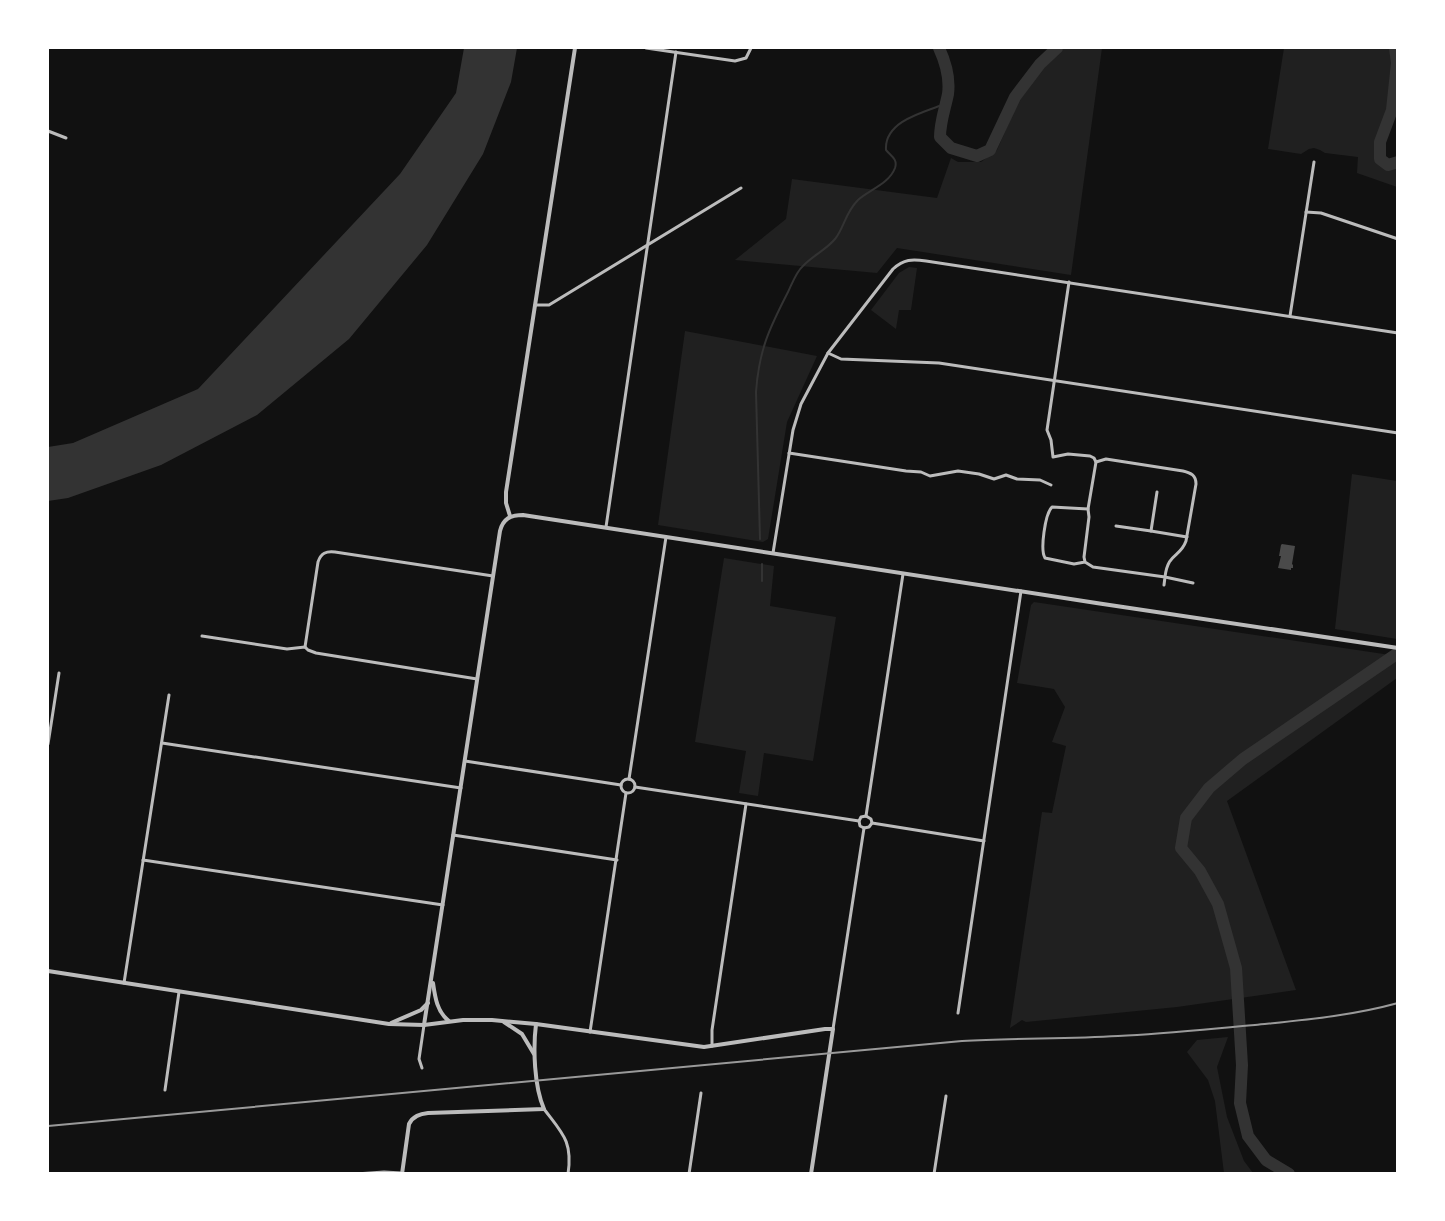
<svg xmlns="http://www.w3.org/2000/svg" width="1445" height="1221" font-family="Poppins,sans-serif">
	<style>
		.green { fill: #202020 }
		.water { fill: #333 }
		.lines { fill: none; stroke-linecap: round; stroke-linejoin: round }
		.stream { stroke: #333; stroke-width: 2 }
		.river { stroke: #333; stroke-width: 12 }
		.building { fill: #4a4a4a }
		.minor { stroke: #bcbcbc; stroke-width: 3 }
		.tertiary { stroke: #bcbcbc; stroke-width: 4 }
		.rail { stroke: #9a9a9a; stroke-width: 2 }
	</style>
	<rect width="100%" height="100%" fill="#111"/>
	<!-- green -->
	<g class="green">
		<path d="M1064,48h38l-31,227 -174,-27 -20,25 -142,-13 51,-41 6,-40 145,19 14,-40 7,4h23l16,-12 23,-52 26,-33z"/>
		<path d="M1284,48h111l2,15 -5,47 -12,32 1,17 7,6 9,-3v25l-40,-14 1,-16 -33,-4 -5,-3 -6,-2 -5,1 -8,5 -33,-5z"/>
		<path d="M909,267l8,1 -6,42h-12l-3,19 -25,-19 28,-37z"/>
		<path d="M685,331l132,25 -30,66 -19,117 -5,3 -105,-17z"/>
		<path d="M1352,474l45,7v158l-62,-10z"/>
		<path d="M724,558l50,8 -4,40 66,11 -23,144 -49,-8 -6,43 -19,-3 7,-42 -51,-9z"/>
		<path d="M1034,602l363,54v22l-170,123 69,189 -119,17 -151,15 -4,-2 -12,8 32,-216 10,1 14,-67 -14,-4 13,-35 -11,-18 -37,-6 14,-78z"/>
		<path d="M1228,1037l-11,30 10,50 17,44 9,12h-29l-9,-72 -7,-21 -21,-28 10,-12z"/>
	</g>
	<!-- water -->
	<path class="water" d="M464,48h53l-6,34 -28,72 -56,91 -78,94 -92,76 -96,50 -93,33 -20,3v-54l25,-4 125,-54 202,-215 56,-81z"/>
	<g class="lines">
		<!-- stream -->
		<g class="stream">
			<path d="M760,539l-4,-147c3,-42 13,-63 32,-100 4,-8 8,-20 15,-26 9,-10 23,-16 32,-27 9,-11 10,-26 23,-39 11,-10 31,-16 37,-32 3,-9 -4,-12 -9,-18 -2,-29 38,-38 59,-46"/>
			<path d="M762,564v17"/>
		</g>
		<!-- river -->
		<g class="river">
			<path d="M939,48c6,13 11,31 9,46 -3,15 -8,28 -8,43l11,11 26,8 13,-6 25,-53 25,-33 17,-16"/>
			<path d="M1395,48l2,15 -5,47 -12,32v17l8,6 10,-3"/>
			<path d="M1289,1174l-23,-14 -18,-24 -8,-33 2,-38 -6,-97 -18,-64 -18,-33 -19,-23 5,-30 23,-30 34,-29 155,-106"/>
		</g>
	</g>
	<!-- building -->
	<path class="building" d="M1282,544l13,2 -3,18 1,1v3h-2v2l-13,-2 3,-12h-2l2,-11z"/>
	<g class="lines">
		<!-- minor -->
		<g class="minor">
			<path d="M646,48l89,13 11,-3 5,-10"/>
			<path d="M48,131l18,7"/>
			<path d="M1306,212l15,1 77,26"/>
			<path d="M1069,282l-22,148 4,10 2,17 15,-3 22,2 4,2 2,4"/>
			<path d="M535,305h14l192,-117"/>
			<path d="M1290,316l24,-154"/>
			<path d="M828,353l13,6 98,4 459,70"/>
			<path d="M789,453l117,18 15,1 9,4 28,-5 21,3 15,5 12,-4 11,4 23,1 11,5"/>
			<path d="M1157,492l-6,39 36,6"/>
			<path d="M1088,509l8,-47 10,-3 77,12c8,2 13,4 13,13l-10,57c-6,17 -18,11 -21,36l28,6"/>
			<path d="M1116,526l35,5"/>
			<path d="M606,527l70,-475"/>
			<path d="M773,553l20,-123 8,-26 27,-51 65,-84c11,-10 19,-10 33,-8l472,72"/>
			<path d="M1085,562l-11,2 -29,-6c-5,-8 0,-44 7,-51l36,2 1,8 -5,40 1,5 8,5 72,10 -1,8"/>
			<path d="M202,636l85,13 18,-2 3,3 8,3 161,26"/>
			<path d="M305,647l13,-85c3,-9 8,-11 17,-10l158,24"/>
			<path d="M162,743l299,45"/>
			<path d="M48,744l11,-71"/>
			<path d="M465,761l156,24"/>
			<circle cx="628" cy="786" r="7"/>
			<path d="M629,779l37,-242"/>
			<path d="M635,787l224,34"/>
			<path d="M866,816l37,-242"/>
			<path d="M872,823l112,18"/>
			<path d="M864,828l5,-1 3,-4 -1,-4 -5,-3"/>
			<path d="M864,828l-4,-2 -1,-5 2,-4 5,-1"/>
			<path d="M453,835l164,25"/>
			<path d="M143,860l300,45"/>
			<path d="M124,983l45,-288"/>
			<path d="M958,1013l63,-422"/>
			<path d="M833,1029l31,-201"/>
			<path d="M590,1032l36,-239"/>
			<path d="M712,1046v-16l34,-226"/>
			<path d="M422,1068l-3,-9 5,-34"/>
			<path d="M165,1090l14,-98"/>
			<path d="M544,1109c18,24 29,32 24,65"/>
			<path d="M356,1174l28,-2 18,1"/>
			<path d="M689,1174l12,-81"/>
			<path d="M934,1174l12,-78"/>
		</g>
		<!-- tertiary -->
		<g class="tertiary">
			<path d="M510,516l-4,-13v-11l69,-444"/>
			<path d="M48,971l341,53 35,1 39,-5h29l44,4 168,23 121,-18h8l-22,145"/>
			<path d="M433,983c2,14 4,29 16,38"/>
			<path d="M504,1022l18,12 12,20"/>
			<path d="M391,1023l30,-13 7,-7"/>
			<path d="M424,1025l76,-494c3,-12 10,-16 23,-16 291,43 583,91 875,133"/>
			<path d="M402,1174l7,-50c4,-8 11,-10 19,-11l116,-4c-10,-23 -11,-61 -8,-85"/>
		</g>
		<!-- rail -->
		<path class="rail" d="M48,1126l914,-85c52,-3 104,-2 156,-5 46,-2 91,-7 137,-11 48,-5 96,-9 143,-22"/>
	</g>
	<!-- border -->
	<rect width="1445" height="1221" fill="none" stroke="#ffffff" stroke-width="98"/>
</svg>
